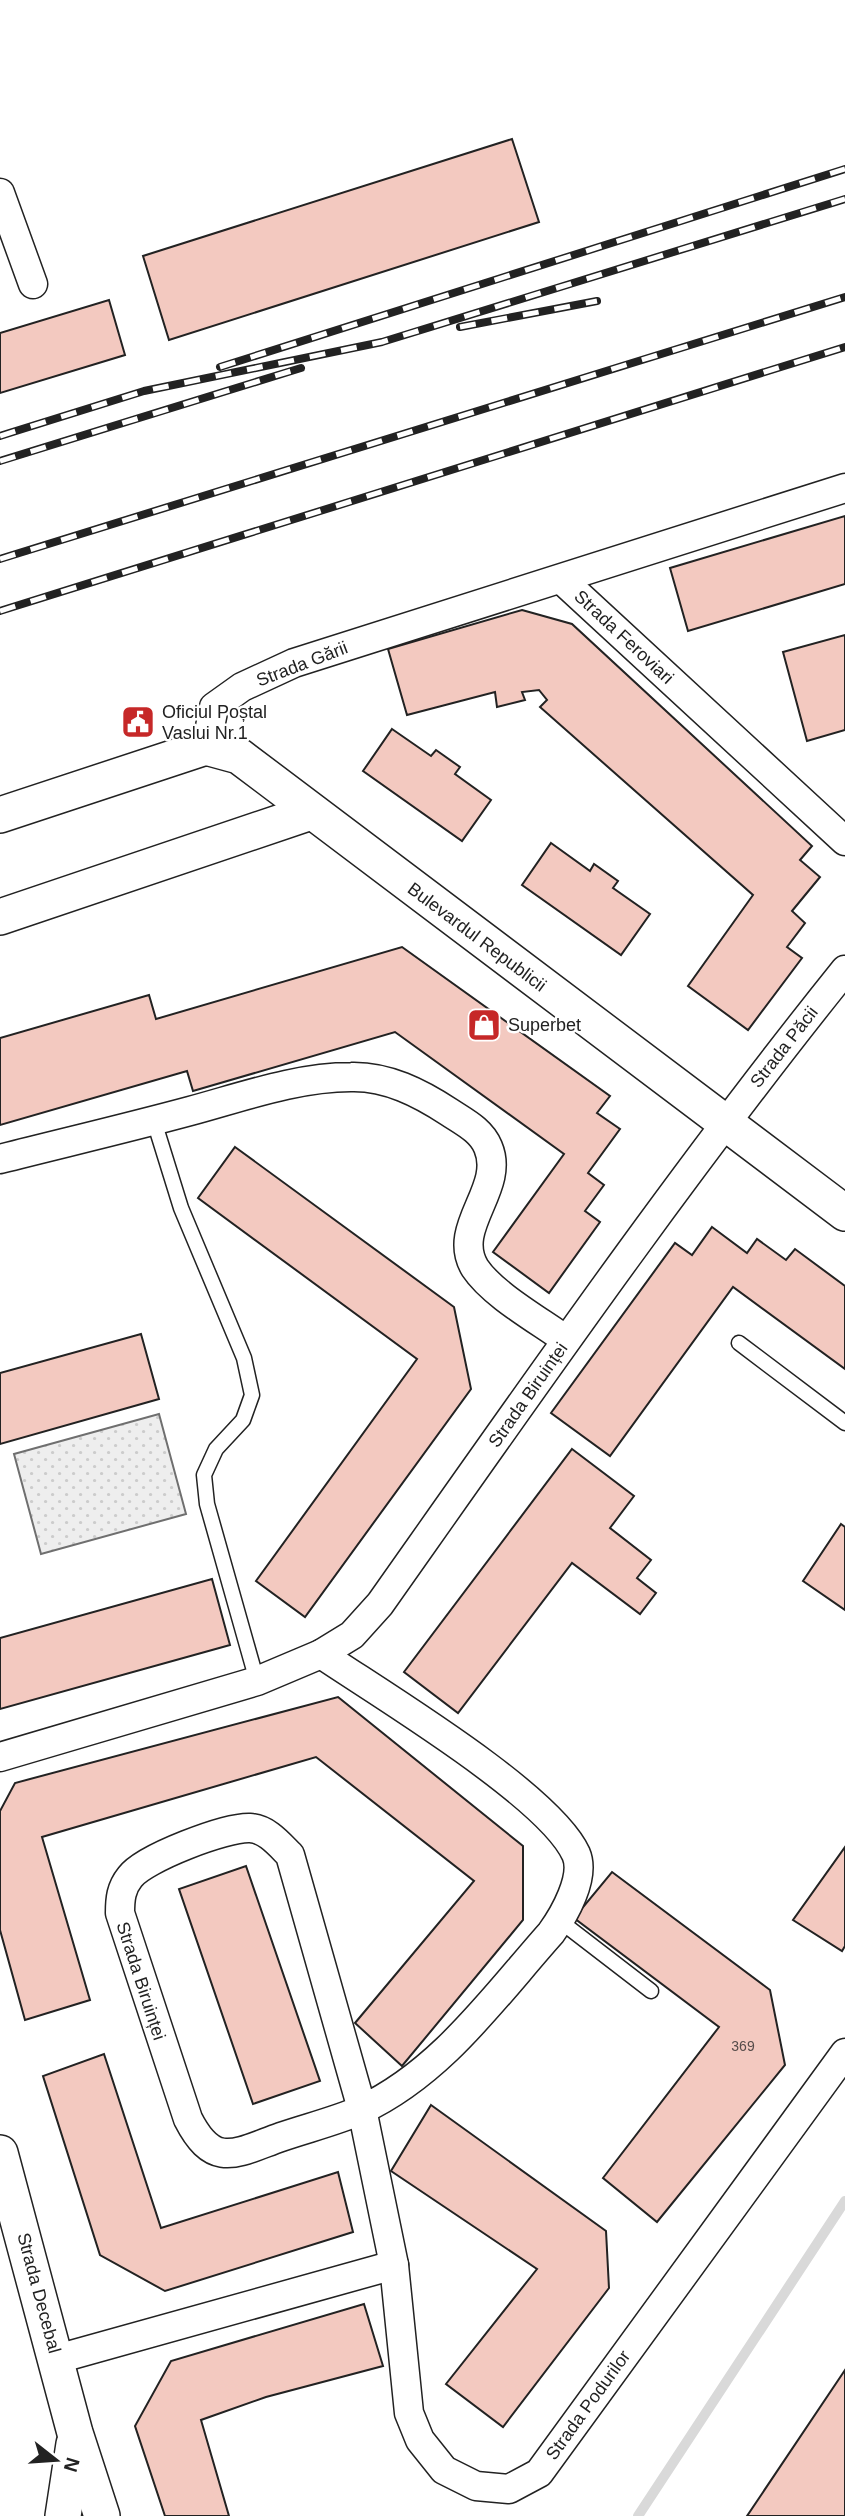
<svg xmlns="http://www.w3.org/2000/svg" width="845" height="2516" font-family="Arial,sans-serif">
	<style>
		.park { fill: url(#park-dots); stroke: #6f6f6f; stroke-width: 2 }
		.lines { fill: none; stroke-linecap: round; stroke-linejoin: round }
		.stream { stroke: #d9d9d9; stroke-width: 10 }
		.building { fill: #f3c9c0; stroke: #222; stroke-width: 2 }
		.service-casing { stroke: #222; stroke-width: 17 }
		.minor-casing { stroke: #222; stroke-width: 31 }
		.tertiary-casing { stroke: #222; stroke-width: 38 }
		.service { stroke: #fff; stroke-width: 14 }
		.minor { stroke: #fff; stroke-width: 28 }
		.tertiary { stroke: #fff; stroke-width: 35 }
		.rail-casing { stroke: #222; stroke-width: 8 }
		.rail { stroke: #fff; stroke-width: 5; stroke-dasharray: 16; stroke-linecap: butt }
		.labels { text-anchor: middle; stroke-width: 5; stroke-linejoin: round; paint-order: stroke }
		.number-label { font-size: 14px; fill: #564c4a }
		.street-label { font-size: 18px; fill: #222; stroke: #fff }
		.poi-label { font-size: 18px; fill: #222; stroke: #fff; text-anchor: start }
	</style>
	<defs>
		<pattern id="park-dots" width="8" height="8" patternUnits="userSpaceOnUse" patternTransform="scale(1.75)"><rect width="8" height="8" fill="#eee"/><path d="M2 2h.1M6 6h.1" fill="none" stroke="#ccc" stroke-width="1.8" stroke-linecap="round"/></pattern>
	</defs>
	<rect width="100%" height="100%" fill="#fff"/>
	<!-- park -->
	<path class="park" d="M159,1414l27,100 -145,40 -27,-100z"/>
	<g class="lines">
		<!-- stream -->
		<path class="stream" d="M638,2516l207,-315"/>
	</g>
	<!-- building -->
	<g class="building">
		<path d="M512,139l27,83 -370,118 -26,-84z"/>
		<path d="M109,300l16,55 -125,38v-60z"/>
		<path d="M845,516v68l-157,47 -18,-63z"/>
		<path d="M522,610l50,14 240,222 -12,14 20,17 -28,34 13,12 -18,24 15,11 -54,72 -60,-44 65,-91 -213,-188 7,-7 -8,-10 -17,2 3,8 -28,7 -2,-15 -88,23 -19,-66z"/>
		<path d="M845,635v95l-38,11 -24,-89z"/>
		<path d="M392,729l39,27 5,-6 24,17 -5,7 36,26 -29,41 -99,-70z"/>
		<path d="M551,843l39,28 4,-7 24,17 -5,7 37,26 -29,41 -99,-70z"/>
		<path d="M402,947l208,149 -13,17 23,16 -32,44 16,12 -19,26 15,11 -51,71 -56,-41 71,-98 -169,-122 -202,59 -6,-20 -187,54v-87l149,-43 7,24z"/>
		<path d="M235,1147l219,160 17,82 -166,228 -49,-36 161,-222 -219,-161z"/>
		<path d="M712,1227l35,26 10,-14 29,21 9,-11 50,37v83l-112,-82 -123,169 -59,-43 124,-170 17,12z"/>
		<path d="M141,1334l18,65 -159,45v-71z"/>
		<path d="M572,1449l62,47 -24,32 41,32 -14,18 19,15 -16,21 -68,-51 -114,150 -54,-41z"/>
		<path d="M841,1524l4,3v83l-42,-29z"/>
		<path d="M212,1579l18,66 -230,64v-71z"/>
		<path d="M338,1697l185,149v74l-121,146 -47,-43 119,-142 -158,-124 -274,80 48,163 -65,20 -25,-90v-119l15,-28z"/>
		<path d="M845,1847v99l-3,5 -49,-31z"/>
		<path d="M246,1866l74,215 -67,23 -74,-215z"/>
		<path d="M612,1872l158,118 15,75 -128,157 -54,-44 116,-151 -145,-109z"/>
		<path d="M104,2054l57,174 177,-56 15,60 -188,59 -65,-36 -57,-179z"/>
		<path d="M431,2105l175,126 3,57 -106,139 -57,-43 91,-115 -146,-98z"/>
		<path d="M364,2304l19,62 -117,31 -65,23 28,96h-64l-30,-90 36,-65z"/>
		<path d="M845,2370v146h-98z"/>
	</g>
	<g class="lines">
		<defs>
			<g id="service">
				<path d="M154,1121l27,87 63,150 8,37 -9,25 -27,29 -12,26 3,29 50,177"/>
				<path d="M739,1343l106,80"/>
				<path d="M560,1921l91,70"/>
			</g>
			<g id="minor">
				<path d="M0,193l33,91"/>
				<path d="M561,579l284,262"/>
				<path d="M206,747l8,-40 28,-20 52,-24 551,-175"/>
				<path d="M0,1159c63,-16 127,-31 190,-48 52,-14 107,-34 161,-34 36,-1 69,16 98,35 15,10 32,18 39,35 18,42 -38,80 -13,121 18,27 65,53 91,72"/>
				<path d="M321,1654c59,40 228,141 255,200 10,23 -12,61 -25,79 -57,64 -110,140 -190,177 -25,11 -54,18 -80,27 -45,16 -67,33 -93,-18l-68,-206c0,-14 1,-25 10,-36 14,-19 96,-50 120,-49 17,1 29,16 40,27l72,254 32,156 15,148 11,27 24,30 32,16 33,3 30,-16 306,-420"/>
				<path d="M0,1757l257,-76 64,-27 31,-19 28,-31c151,-214 301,-430 465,-634"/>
				<path d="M57,2359l337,-94"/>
			</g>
			<g id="tertiary">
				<path d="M0,815l206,-68 33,9 606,457"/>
				<path d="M0,917l311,-105"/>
				<path d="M0,2153l75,280 27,83"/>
				<path d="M63,2516l11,-72"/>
			</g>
		</defs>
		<!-- service casing -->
		<use href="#service" class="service-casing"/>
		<!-- minor casing -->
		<use href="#minor" class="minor-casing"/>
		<!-- tertiary casing -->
		<use href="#tertiary" class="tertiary-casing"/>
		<!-- service -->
		<use href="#service" class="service"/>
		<!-- minor -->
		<use href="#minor" class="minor"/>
		<!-- tertiary -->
		<use href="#tertiary" class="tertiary"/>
		<defs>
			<g id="rail">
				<path d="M460,327l137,-26"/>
				<path d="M220,367l625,-198"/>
				<path d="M0,436l144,-45 238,-49 463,-143"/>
				<path d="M0,461l301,-93"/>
				<path d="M0,559l845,-262"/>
				<path d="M0,611l845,-264"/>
			</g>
		</defs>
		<!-- rail casing -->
		<use href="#rail" class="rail-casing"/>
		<!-- rail -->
		<use href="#rail" class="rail"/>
	</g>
	<!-- icons -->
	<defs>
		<symbol id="civic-square" viewBox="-11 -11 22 22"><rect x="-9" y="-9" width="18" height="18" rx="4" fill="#c62828" stroke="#fff"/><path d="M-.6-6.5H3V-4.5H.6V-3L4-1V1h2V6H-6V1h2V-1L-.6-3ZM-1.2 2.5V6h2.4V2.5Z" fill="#fff"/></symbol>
		<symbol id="shop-square" viewBox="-11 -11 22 22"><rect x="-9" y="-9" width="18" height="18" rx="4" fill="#c62828" stroke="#fff"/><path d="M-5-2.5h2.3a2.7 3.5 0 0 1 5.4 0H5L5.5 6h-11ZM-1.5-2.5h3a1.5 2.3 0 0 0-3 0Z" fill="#fff"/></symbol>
	</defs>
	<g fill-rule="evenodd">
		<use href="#civic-square" x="119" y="703" width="38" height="38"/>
		<use href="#shop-square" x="465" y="1006" width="38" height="38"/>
	</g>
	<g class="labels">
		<!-- number labels -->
		<g class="number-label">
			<text x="743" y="2051">369</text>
		</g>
		<!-- street labels -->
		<g class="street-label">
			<text transform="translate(624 637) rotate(43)" y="6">Strada Feroviari</text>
			<text transform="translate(302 664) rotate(-21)" y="6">Strada Gării</text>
			<text transform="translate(477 937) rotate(37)" y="6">Bulevardul Republicii</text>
			<text transform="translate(784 1047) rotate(-52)" y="6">Strada Păcii</text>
			<text transform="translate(528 1395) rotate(-55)" y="6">Strada Biruinței</text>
			<text transform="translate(141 1981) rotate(72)" y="6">Strada Biruinței</text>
			<text transform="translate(39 2293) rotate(75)" y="6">Strada Decebal</text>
			<text transform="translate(588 2405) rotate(-54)" y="6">Strada Podurilor</text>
		</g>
		<!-- poi labels -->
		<g class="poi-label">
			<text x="162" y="718">Oficiul Poștal<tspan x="162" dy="21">Vaslui Nr.1</tspan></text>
			<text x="508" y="1031">Superbet</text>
		</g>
	</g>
	<!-- north arrow -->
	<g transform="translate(56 2460) rotate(107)" stroke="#ffffff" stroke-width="5" paint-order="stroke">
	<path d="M0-5L12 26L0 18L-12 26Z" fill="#222222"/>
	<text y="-10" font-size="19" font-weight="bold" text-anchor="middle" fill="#222222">N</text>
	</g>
</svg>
